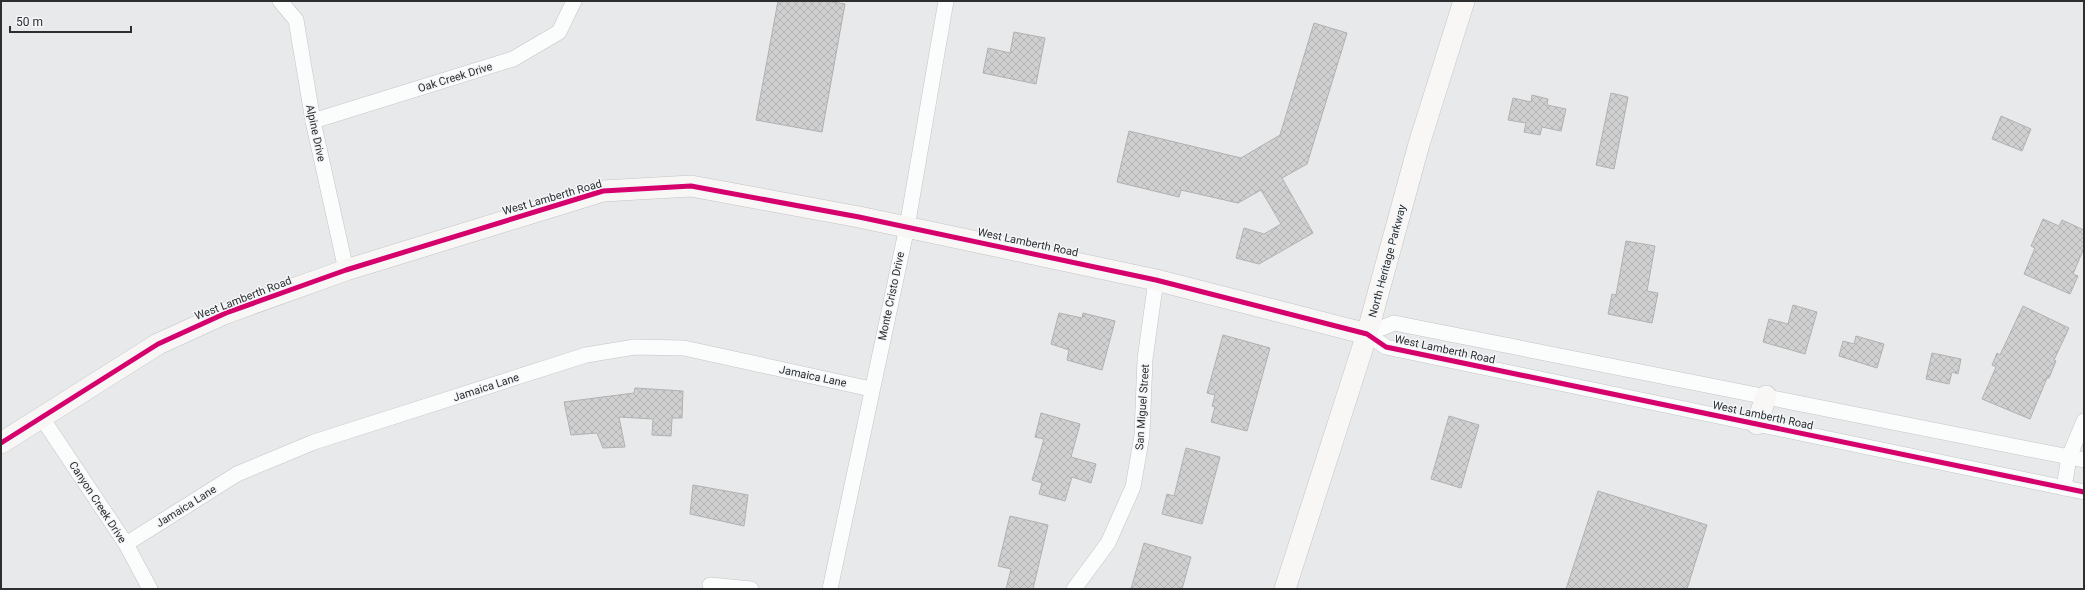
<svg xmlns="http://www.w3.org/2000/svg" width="2085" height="590" font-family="Roboto,sans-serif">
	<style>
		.building { fill: url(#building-cross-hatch); stroke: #b1b1b2 }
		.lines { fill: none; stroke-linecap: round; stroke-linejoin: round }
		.street-casing { stroke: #c3c4c6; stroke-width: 16 }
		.secondary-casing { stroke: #c3c4c6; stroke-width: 22 }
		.street { stroke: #fbfcfc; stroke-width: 15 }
		.secondary { stroke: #f8f7f5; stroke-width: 21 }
		.cycleway-casing { stroke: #f3f6f9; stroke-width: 8 }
		.cycleway { stroke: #d6006c; stroke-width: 5 }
		.labels { text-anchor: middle; stroke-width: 3; stroke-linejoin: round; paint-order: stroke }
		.street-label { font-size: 11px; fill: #2d2e2f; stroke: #f3f6f9 }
	</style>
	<defs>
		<pattern id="building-cross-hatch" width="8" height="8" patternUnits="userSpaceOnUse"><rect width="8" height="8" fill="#d0d0d1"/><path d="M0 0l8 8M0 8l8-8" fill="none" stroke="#b3b3b4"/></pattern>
	</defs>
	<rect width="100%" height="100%" fill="#e7e9eb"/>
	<!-- building -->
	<g class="building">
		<path d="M778,1h48l19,3 -23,128 -66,-12z"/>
		<path d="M1314,23l33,10 -40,131 -25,14 31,55 -54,31 -23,-6 8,-30 20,6 17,-10 -20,-34 -23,13 -57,-13 -2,7 -62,-15 12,-51 112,27 39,-23z"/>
		<path d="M1014,32l31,6 -9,46 -53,-11 5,-25 22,5z"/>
		<path d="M1611,93l17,4 -14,72 -18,-4z"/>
		<path d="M1532,95l16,4 -1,6 19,4 -5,22 -19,-4 -2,8 -16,-3 2,-9 -18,-3 5,-22 18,4z"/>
		<path d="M2001,116l30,13 -9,22 -30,-12z"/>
		<path d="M2043,219l16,7 3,-6 22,10v18l-11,26 5,2 -8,18 -46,-20 11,-26 -4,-2z"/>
		<path d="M1626,241l29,5 -8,45 11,2 -6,30 -44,-9 4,-20 4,1z"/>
		<path d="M1793,305l24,7 -12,42 -42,-12 6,-23 19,5z"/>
		<path d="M2023,306l46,22 -15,32 2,1 -7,17h-2l-17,41 -48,-20 14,-32 -4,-2 5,-12 3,2z"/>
		<path d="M1059,313l23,5 1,-5 32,8 -13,49 -35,-10 2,-10 -18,-6z"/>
		<path d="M1223,335l47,13 -23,83 -36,-9 4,-15 -3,-1 3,-11 -8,-2z"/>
		<path d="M1856,336l28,8 -7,24 -38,-12 4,-15 11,3z"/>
		<path d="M1932,353l29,6 -3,15 -6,-2 -3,12 -23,-5z"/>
		<path d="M635,388l48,3 -1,27h-10l-1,18 -19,-1 1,-16 -34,-2 6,30 -22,1 -6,-15 -26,2 -7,-33 70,-9z"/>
		<path d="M1041,413l39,11 -9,33 25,7 -5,19 -19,-6 -7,24 -26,-7 3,-11 -10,-3 12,-41 -9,-2z"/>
		<path d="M1449,416l30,9 -18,63 -30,-9z"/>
		<path d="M1186,448l34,9 -18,67 -40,-10 5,-20 7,2z"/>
		<path d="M693,485l55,10 -4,31 -54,-12z"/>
		<path d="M1598,491l109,34 -20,64h-121z"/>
		<path d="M1010,516l38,9 -15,64h-27l5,-20 -13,-3z"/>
		<path d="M1144,543l47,14 -9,32h-51z"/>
	</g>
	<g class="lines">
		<defs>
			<g id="street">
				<path d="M280,1l16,19 17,101 33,149"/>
				<path d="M313,121l200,-62 46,-27 15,-31"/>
				<path d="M1367,334l19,13 698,145"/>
				<path d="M1367,334l27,-11 690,137"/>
				<path d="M42,418l84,126 24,45"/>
				<path d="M2064,488l5,-31 15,-36"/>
				<path d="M126,544l111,-70 77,-32 272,-87 49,-8 49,1 187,41"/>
				<path d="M710,585l41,4"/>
				<path d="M830,589l77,-362 39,-226"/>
				<path d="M1074,589l34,-46 25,-56 9,-52 3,-76 11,-79"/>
			</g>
			<g id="secondary">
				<path d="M1757,424l9,-28"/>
				<path d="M1,443l157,-99 68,-31 120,-43 257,-79 88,-5 168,31 297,63 211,54"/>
				<path d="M1285,589l82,-255 52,-190 45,-143"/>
			</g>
		</defs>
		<!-- street casing -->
		<use href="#street" class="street-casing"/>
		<!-- secondary casing -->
		<use href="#secondary" class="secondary-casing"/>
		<!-- street -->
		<use href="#street" class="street"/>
		<!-- secondary -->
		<use href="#secondary" class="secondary"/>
		<defs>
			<path id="cycleway" d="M1,443l157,-99 68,-31 120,-43 257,-79 88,-5 168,31 297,63 211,54 19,13 698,145"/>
		</defs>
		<!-- cycleway casing -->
		<use href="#cycleway" class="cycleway-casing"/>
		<!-- cycleway -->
		<use href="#cycleway" class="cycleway"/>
	</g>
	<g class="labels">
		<!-- street labels -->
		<g class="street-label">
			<text transform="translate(455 77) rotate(-17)" y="4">Oak Creek Drive</text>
			<text transform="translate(316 133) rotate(78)" y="4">Alpine Drive</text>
			<text transform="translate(552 197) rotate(-16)" y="4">West Lamberth Road</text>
			<text transform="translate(1028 242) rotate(12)" y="4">West Lamberth Road</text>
			<text transform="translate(1387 261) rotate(-75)" y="4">North Heritage Parkway</text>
			<text transform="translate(891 296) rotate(-78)" y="4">Monte Cristo Drive</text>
			<text transform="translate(243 298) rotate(-21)" y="4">West Lamberth Road</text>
			<text transform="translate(1445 349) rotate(12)" y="4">West Lamberth Road</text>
			<text transform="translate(813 376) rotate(12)" y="4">Jamaica Lane</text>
			<text transform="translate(486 387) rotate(-18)" y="4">Jamaica Lane</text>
			<text transform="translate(1142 407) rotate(-86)" y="4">San Miguel Street</text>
			<text transform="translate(1763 415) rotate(12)" y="4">West Lamberth Road</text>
			<text transform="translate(98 502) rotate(57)" y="4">Canyon Creek Drive</text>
			<text transform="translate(186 506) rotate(-32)" y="4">Jamaica Lane</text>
		</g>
	</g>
	<!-- border -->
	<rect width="2085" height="590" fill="none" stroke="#2d2e2f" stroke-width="4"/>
	<!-- scale -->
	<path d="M10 26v6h121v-6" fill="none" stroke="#2d2e2f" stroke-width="2"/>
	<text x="16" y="26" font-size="12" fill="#2d2e2f" stroke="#f3f6f9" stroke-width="3" paint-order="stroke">50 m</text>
</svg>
